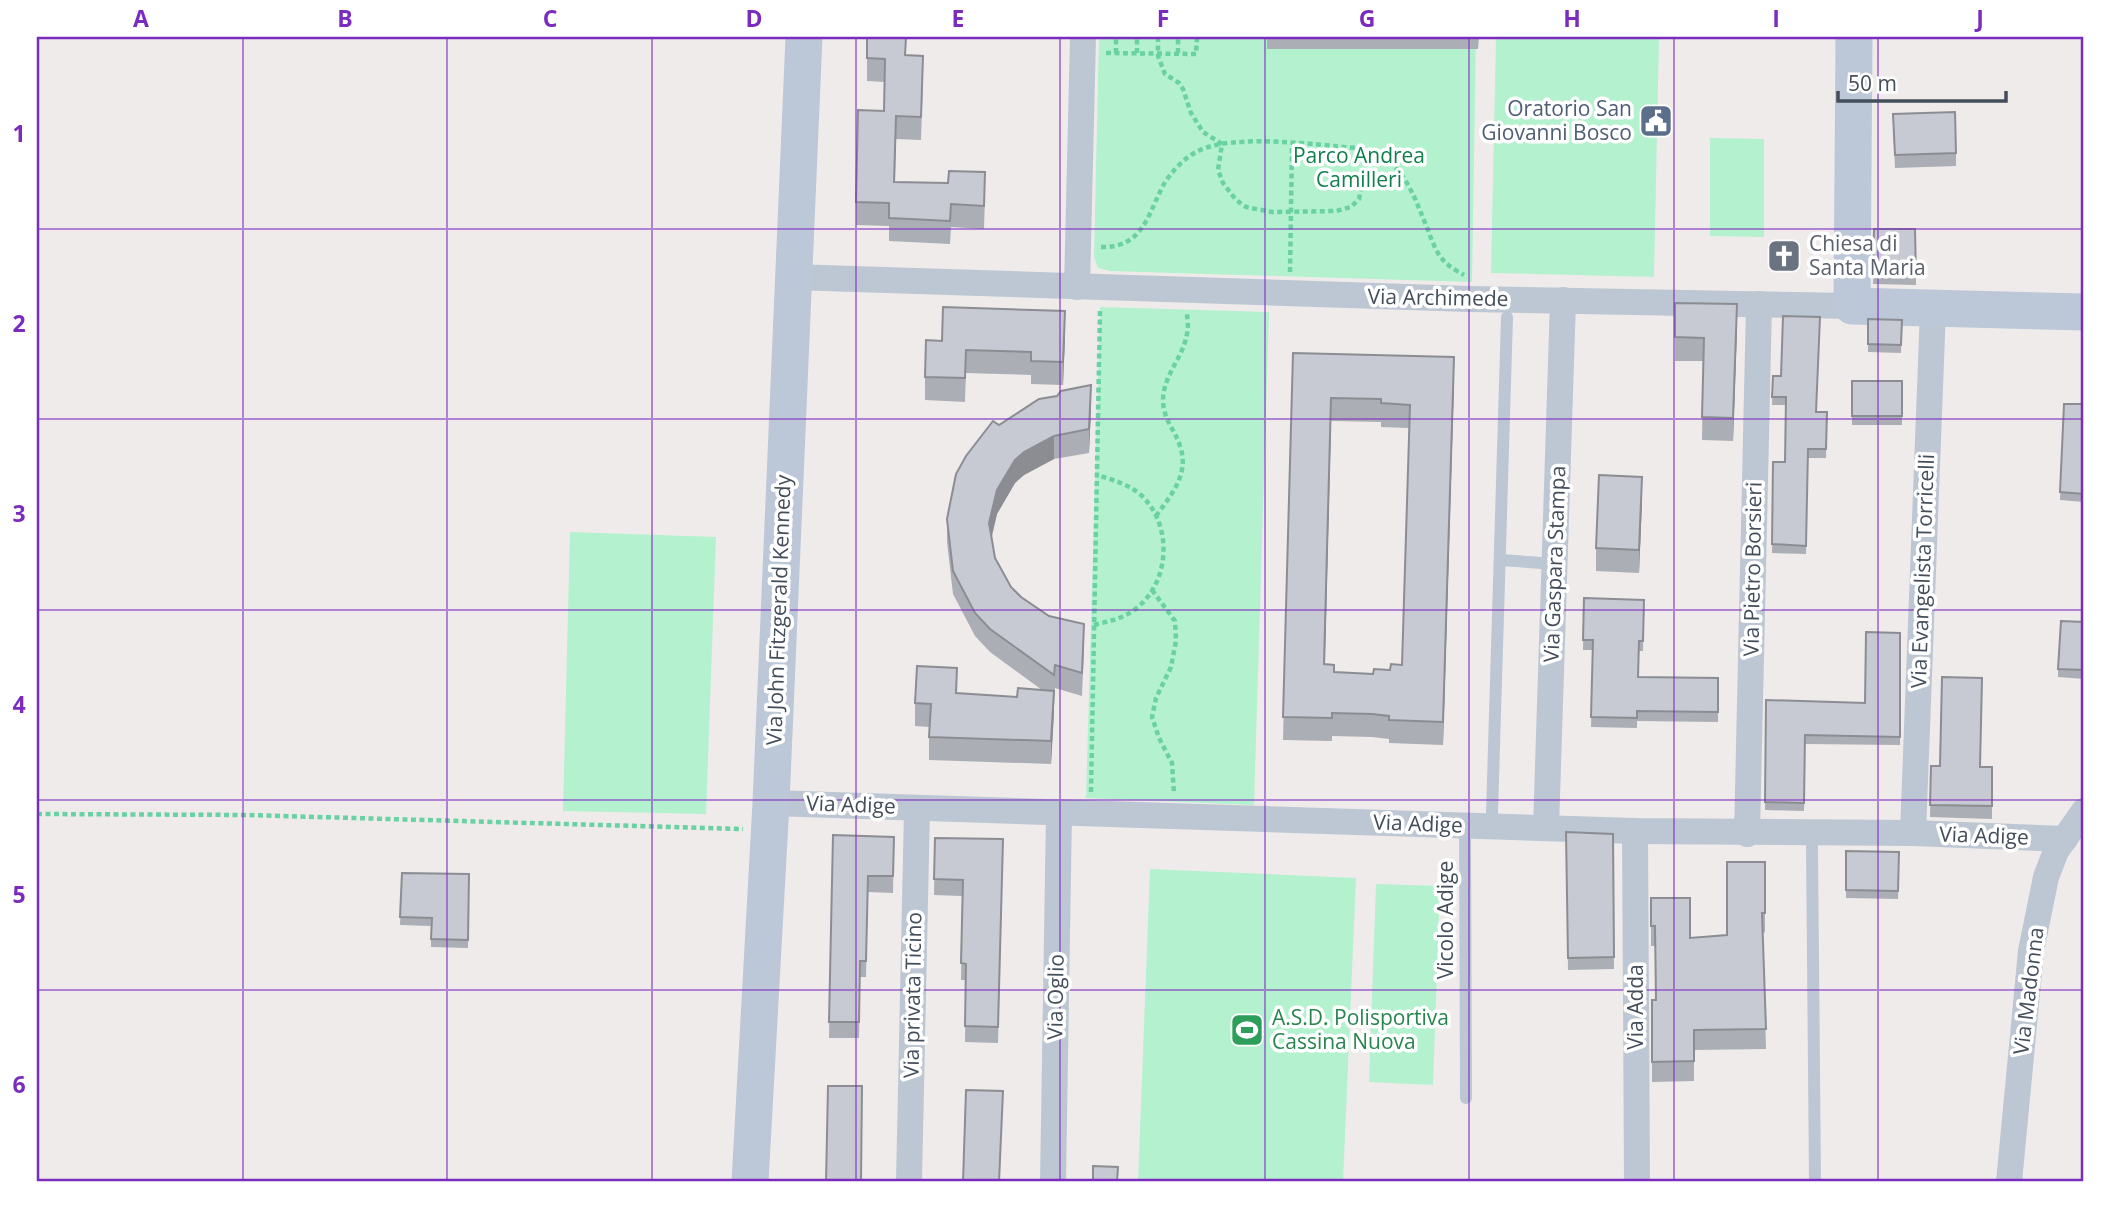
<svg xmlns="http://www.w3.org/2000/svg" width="2121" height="1219" font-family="'Open Sans',sans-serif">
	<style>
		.green { fill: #b4f1ce }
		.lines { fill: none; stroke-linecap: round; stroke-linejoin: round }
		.path { stroke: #6ad1a2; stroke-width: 4.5; stroke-dasharray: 5 3.5; stroke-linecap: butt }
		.lane { stroke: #bdc7d3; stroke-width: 12 }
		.street { stroke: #bdc7d3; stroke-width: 26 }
		.secondary { stroke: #bcc8d7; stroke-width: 37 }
		.wall { fill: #abaeb5; fill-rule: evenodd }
		.shaded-wall { fill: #8b8d93 }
		.building { fill: #c7cad2; stroke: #8b8d93; stroke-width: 2; fill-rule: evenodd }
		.grid { fill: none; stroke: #7b2cbf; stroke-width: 2; stroke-opacity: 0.55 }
		.labels { text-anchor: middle; stroke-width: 7; stroke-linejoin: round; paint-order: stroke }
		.service-label { font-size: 21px; fill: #4e5e75; stroke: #fff; text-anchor: end }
		.park-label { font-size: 21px; fill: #0f7f4b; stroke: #fff }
		.worship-label { font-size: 21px; fill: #5b616d; stroke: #fff; text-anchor: start }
		.street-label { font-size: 21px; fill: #434e5a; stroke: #fff }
		.leisure-label { font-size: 21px; fill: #27864d; stroke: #fff; text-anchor: start }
		.neatline { fill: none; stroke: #7b2cbf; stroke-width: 2.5 }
		.grid-label { font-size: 23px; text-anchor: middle; font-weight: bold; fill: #7b2cbf }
	</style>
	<rect width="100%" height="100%" fill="#efebeb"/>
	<!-- green -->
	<g class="green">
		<path d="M1099,37h377l-4,245 -362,-11 -12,-3 -4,-11z"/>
		<path d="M1496,37h163l-5,240 -163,-4z"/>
		<path d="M1710,138l54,1v98l-54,-1z"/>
		<path d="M1100,307l169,5 -15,493 -168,-7z"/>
		<path d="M570,532l146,5 -10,277 -143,-3z"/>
		<path d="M1150,869l206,9 -13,304h-205z"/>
		<path d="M1376,884l64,2 -7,199 -64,-3z"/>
	</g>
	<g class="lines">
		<!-- path -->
		<g class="path">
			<path d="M1158,37v19l7,18 14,9 4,6 8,24 12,19 19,12 -4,26 5,13 13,17 10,7 26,5 64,-1 15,-4 8,-8 10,-50"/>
			<path d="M1106,53l90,1 1,-17"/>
			<path d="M1116,53v-16"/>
			<path d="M1137,53v-16"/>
			<path d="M1178,53v-16"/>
			<path d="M1101,247c43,1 47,-34 63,-63 8,-13 21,-27 34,-33 36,-18 118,-6 159,-3 45,7 55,44 71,82 4,11 9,25 18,33 5,5 13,9 18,12"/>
			<path d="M1290,272l2,-128"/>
			<path d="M1156,516c15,-21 34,-42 24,-70 -5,-16 -16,-25 -17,-45 0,-26 20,-43 24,-67 2,-7 0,-15 0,-22"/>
			<path d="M1152,590l23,31 1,20 -5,26 -15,31 -4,19 7,21 13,25 2,31"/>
			<path d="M1094,625c16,-4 31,-7 44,-18 33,-28 34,-83 3,-112 -13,-11 -28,-15 -44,-20"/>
			<path d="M1091,792l9,-482"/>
			<path d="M37,814l210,1 496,14"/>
		</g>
		<!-- lane -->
		<g class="lane">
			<path d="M1501,560l54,4"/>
			<path d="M1492,813l15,-496"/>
			<path d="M1465,826l1,272"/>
			<path d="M1812,846l3,336"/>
		</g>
		<!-- street -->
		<g class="street">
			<path d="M792,277l677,22 383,7"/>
			<path d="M1077,287l6,-250"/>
			<path d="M771,803l864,28 278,2 152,6"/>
			<path d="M1546,828l17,-528"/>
			<path d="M1635,831l2,351"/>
			<path d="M1913,833l20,-524"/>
			<path d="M1747,834l12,-530"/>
			<path d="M909,1182l8,-374"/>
			<path d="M1053,1182l6,-370"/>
			<path d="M2009,1182l22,-231 15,-74 10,-26 28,-40"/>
		</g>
		<!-- secondary -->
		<g class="secondary">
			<path d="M1854,37l-2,269 232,6"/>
			<path d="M750,1182l21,-379 33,-766"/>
		</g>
	</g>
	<!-- wall -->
	<g class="wall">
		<path d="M867,37l39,18 17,24 -2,61 -25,-1 -1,43 90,13 -1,34 -33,-2 -1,17 -61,-3v-15l-33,-1v-23l28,-91 1,-29 -18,-1z"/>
		<path d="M1267,37h212l-1,12h-211z"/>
		<path d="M1893,127l63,26v13l-61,2z"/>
		<path d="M1874,229h41l1,56 -43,-1z"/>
		<path d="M1675,303l62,24 -4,114 -31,-1 1,-79h-28z"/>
		<path d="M1868,319l34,1 -1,33 -33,-1z"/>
		<path d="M1065,334l-2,51 -32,-1v-9l-65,-2 -1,29 -40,-2v-23l17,-36z"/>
		<path d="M1293,353l161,28 -11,364 -54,-2v-4l-17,-2 -40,-1v5l-49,-1zM1331,421l50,1v5l28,1 -7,237 -12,5 -17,4 -39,-2 -9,-8z"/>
		<path d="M1773,376l43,36h11l-1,46h-18l-2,96 -34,-1 1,-91h12l1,-57h-14z"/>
		<rect x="1852" y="381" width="50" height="44"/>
		<path d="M2064,404h20v98l-24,-2z"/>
		<path d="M1091,408l-2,45 -35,6 -30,16 -9,8 -18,31 -5,23 3,21 16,29 10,10 63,50 -2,49 -27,-8 -4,76 -122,-4v-33l-14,-1v-23l42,-9 60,3 25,-7 -52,-38 -15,-16 -22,-42 -6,-52v-23l52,-94z"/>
		<path d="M1642,500l-3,73 -43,-2v-23z"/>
		<path d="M1584,598l60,2 -1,51h-4l-1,26 80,1v44l-81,-1v7l-46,-1 2,-77h-10z"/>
		<path d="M2084,622v57l-26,-2v-8z"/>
		<path d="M1900,633v112l-95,-1 -1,67 -39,-1 1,-110 99,3z"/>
		<path d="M1931,766l61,1v52l-62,-2z"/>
		<path d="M1566,832l47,2 1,135 -46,1z"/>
		<path d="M833,835l61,2 -1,56 -25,-1 -2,85h-6l-1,61h-30z"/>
		<path d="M935,838l68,1 -5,204 -33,-1 1,-62h-5l1,-84 -28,-1z"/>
		<path d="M1846,851l53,1 -1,47 -52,-1z"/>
		<path d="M1765,862v70l-2,1 3,116 -72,1v31l-42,1v-82h4l-1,-54h-4v-48l39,40 37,-3z"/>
		<path d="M402,873l67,1 -1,74 -37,-1v-21l-31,-1z"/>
	</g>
	<!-- shaded-wall -->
	<g class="shaded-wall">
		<path d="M1737,304v23l-4,114v-23z"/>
		<path d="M1065,311v23l-2,51v-23z"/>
		<path d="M1454,357v24l-11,364v-23z"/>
		<path d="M1091,385v23l-2,45v-24z"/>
		<path d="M1331,398v23l-7,267v-24z"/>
		<path d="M1054,436v23l-30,16 -9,8 -18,31 -8,32v-23l8,-33 18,-30 9,-8z"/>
		<path d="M1642,477v23l-3,73v-23z"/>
		<path d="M1054,691v23l-3,50v-23z"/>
	</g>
	<!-- building -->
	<g class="building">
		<path d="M867,37h39l-1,18 18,1 -2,61 -25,-1 -2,66 54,1 1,-12 36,1 -1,34 -33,-2 -1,17 -61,-3v-15l-33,-1 2,-92 26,1 1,-52 -18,-1z"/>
		<path d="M1955,112l1,41 -61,2 -2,-41z"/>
		<path d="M1874,229h41l1,47h-43z"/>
		<path d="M1675,303l62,1 -4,114 -31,-1 2,-79 -29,-1z"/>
		<path d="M943,307l122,4 -2,51 -32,-1v-9l-65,-2 -1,28 -40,-1 1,-37 16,1z"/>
		<path d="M1783,316l37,1 -4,95h11l-1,37h-18l-2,97 -34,-2 1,-82h12l1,-65h-14l1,-21h8z"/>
		<path d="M1868,319l34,1 -1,25 -33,-1z"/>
		<path d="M1293,353l161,4 -11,365 -54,-2v-4l-17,-2 -40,-1v5l-49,-1zM1331,398l50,1v4l29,2 -8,260 -11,-1 -1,6 -16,-1 -1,5 -39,-2v-7l-10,-1z"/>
		<rect x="1852" y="381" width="50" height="35"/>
		<path d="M1091,385l-2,44 -35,7 -30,16 -9,8 -18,30 -8,33 6,35 16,29 10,10 28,19 35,8 -2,49 -27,-8 -1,10 -64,-46 -15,-16 -22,-42 -6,-52 9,-45 10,-18 27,-35 6,4 40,-26 18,-3 4,-5z"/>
		<path d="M2064,404h20v90l-24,-2z"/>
		<path d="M1599,475l43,2 -3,73 -43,-2z"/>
		<path d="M1584,598l60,2 -1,41h-4l-1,36 80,1v34l-81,-1v7l-46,-1 2,-77h-10z"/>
		<path d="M2061,621l23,1v48l-26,-1z"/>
		<path d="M1866,632l34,1v104l-95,-2 -1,68 -39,-1 1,-102 99,3z"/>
		<path d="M917,666l40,2 -1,25 61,4 1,-9 36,3 -3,50 -122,-4 2,-33 -16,-1z"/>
		<path d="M1942,677l40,1 -2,89h12v39l-62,-1 1,-39h9z"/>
		<path d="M1566,832l47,2 1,123 -46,1z"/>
		<path d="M833,835l61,2 -1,39h-25l-2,85h-6l-1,61h-30z"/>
		<path d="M935,838l68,1 -5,188 -33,-1 1,-62 -5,-1 2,-83 -29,-1z"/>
		<path d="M1846,851l53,1 -1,39 -52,-1z"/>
		<path d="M1727,862h38v51h-3l4,116 -72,1v31l-42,1v-62h4l-1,-74h-4v-28h39v40l37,-3z"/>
		<path d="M402,873l67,1 -1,66 -37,-1 1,-21 -32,-1z"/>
		<path d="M828,1086h34l-1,96h-35z"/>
		<path d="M966,1090l37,1 -4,91h-36z"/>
		<path d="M1093,1166l25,1 -1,15h-24z"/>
	</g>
	<!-- grid -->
	<path class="grid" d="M243,37v1145M447,37v1145M652,37v1145M856,37v1145M1060,37v1145M1265,37v1145M1469,37v1145M1674,37v1145M1878,37v1145M37,229h2047M37,419h2047M37,610h2047M37,800h2047M37,990h2047"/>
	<!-- icons -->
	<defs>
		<symbol id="civic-square" viewBox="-11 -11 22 22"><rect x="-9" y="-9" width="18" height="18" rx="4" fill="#5c6f8a" stroke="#fff"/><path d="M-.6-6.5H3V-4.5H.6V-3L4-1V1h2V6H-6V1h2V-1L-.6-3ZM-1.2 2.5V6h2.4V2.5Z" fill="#fff"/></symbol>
		<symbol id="church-square" viewBox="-11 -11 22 22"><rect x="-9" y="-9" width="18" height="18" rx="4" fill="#6b7280" stroke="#fff"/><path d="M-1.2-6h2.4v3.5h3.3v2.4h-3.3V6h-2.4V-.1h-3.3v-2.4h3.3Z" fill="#fff"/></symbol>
		<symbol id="stadium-square" viewBox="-11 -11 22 22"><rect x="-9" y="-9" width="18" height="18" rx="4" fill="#2e9e5b" stroke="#fff"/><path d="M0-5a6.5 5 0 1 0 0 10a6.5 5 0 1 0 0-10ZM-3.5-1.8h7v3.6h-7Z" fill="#fff"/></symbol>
	</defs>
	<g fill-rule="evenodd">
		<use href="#civic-square" x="1637" y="102" width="38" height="38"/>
		<use href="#church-square" x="1765" y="237" width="38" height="38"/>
		<use href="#stadium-square" x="1228" y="1011" width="38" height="38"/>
	</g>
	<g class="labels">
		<!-- service labels -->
		<g class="service-label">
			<text x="1632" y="116">Oratorio San<tspan x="1632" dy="24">Giovanni Bosco</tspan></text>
		</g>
		<!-- park labels -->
		<g class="park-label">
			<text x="1359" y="163">Parco Andrea<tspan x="1359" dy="24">Camilleri</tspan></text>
		</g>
		<!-- worship labels -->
		<g class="worship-label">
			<text x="1809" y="251">Chiesa di<tspan x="1809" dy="24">Santa Maria</tspan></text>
		</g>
		<!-- street labels -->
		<g class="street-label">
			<text transform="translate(1438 298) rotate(1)" y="7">Via Archimede</text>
			<text transform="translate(1555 564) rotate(-88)" y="7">Via Gaspara Stampa</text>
			<text transform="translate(1753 569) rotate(-89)" y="7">Via Pietro Borsieri</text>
			<text transform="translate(1923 571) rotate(-88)" y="7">Via Evangelista Torricelli</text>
			<text transform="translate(779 610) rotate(-88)" y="7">Via John Fitzgerald Kennedy</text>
			<text transform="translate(851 805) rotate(2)" y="7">Via Adige</text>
			<text transform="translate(1418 824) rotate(2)" y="7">Via Adige</text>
			<text transform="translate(1984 836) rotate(2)" y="7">Via Adige</text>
			<text transform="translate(1446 920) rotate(-90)" y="7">Vicolo Adige</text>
			<text transform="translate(2029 991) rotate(-83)" y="7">Via Madonna</text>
			<text transform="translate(913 995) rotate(-89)" y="7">Via privata Ticino</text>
			<text transform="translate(1056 997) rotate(-89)" y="7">Via Oglio</text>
			<text transform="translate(1636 1007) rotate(-90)" y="7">Via Adda</text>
		</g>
		<!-- leisure labels -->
		<g class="leisure-label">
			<text x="1272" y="1025">A.S.D. Polisportiva<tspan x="1272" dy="24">Cassina Nuova</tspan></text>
		</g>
	</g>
	<!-- border -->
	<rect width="2121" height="1219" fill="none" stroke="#ffffff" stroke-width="77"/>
	<!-- scale -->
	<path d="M1838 91v10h168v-10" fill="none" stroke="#434e5a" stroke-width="3.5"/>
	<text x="1848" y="91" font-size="21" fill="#434e5a" stroke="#ffffff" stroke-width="5" paint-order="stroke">50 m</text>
	<rect x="38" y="38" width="2044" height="1142" class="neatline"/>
	<g class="grid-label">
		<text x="141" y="27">A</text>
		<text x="345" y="27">B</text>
		<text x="550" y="27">C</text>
		<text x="754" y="27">D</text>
		<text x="958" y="27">E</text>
		<text x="1163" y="27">F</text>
		<text x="1367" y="27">G</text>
		<text x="1572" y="27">H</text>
		<text x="1776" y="27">I</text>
		<text x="1980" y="27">J</text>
		<text x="19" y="142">1</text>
		<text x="19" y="332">2</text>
		<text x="19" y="522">3</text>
		<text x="19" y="713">4</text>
		<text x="19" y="903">5</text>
		<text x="19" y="1093">6</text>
	</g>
</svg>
